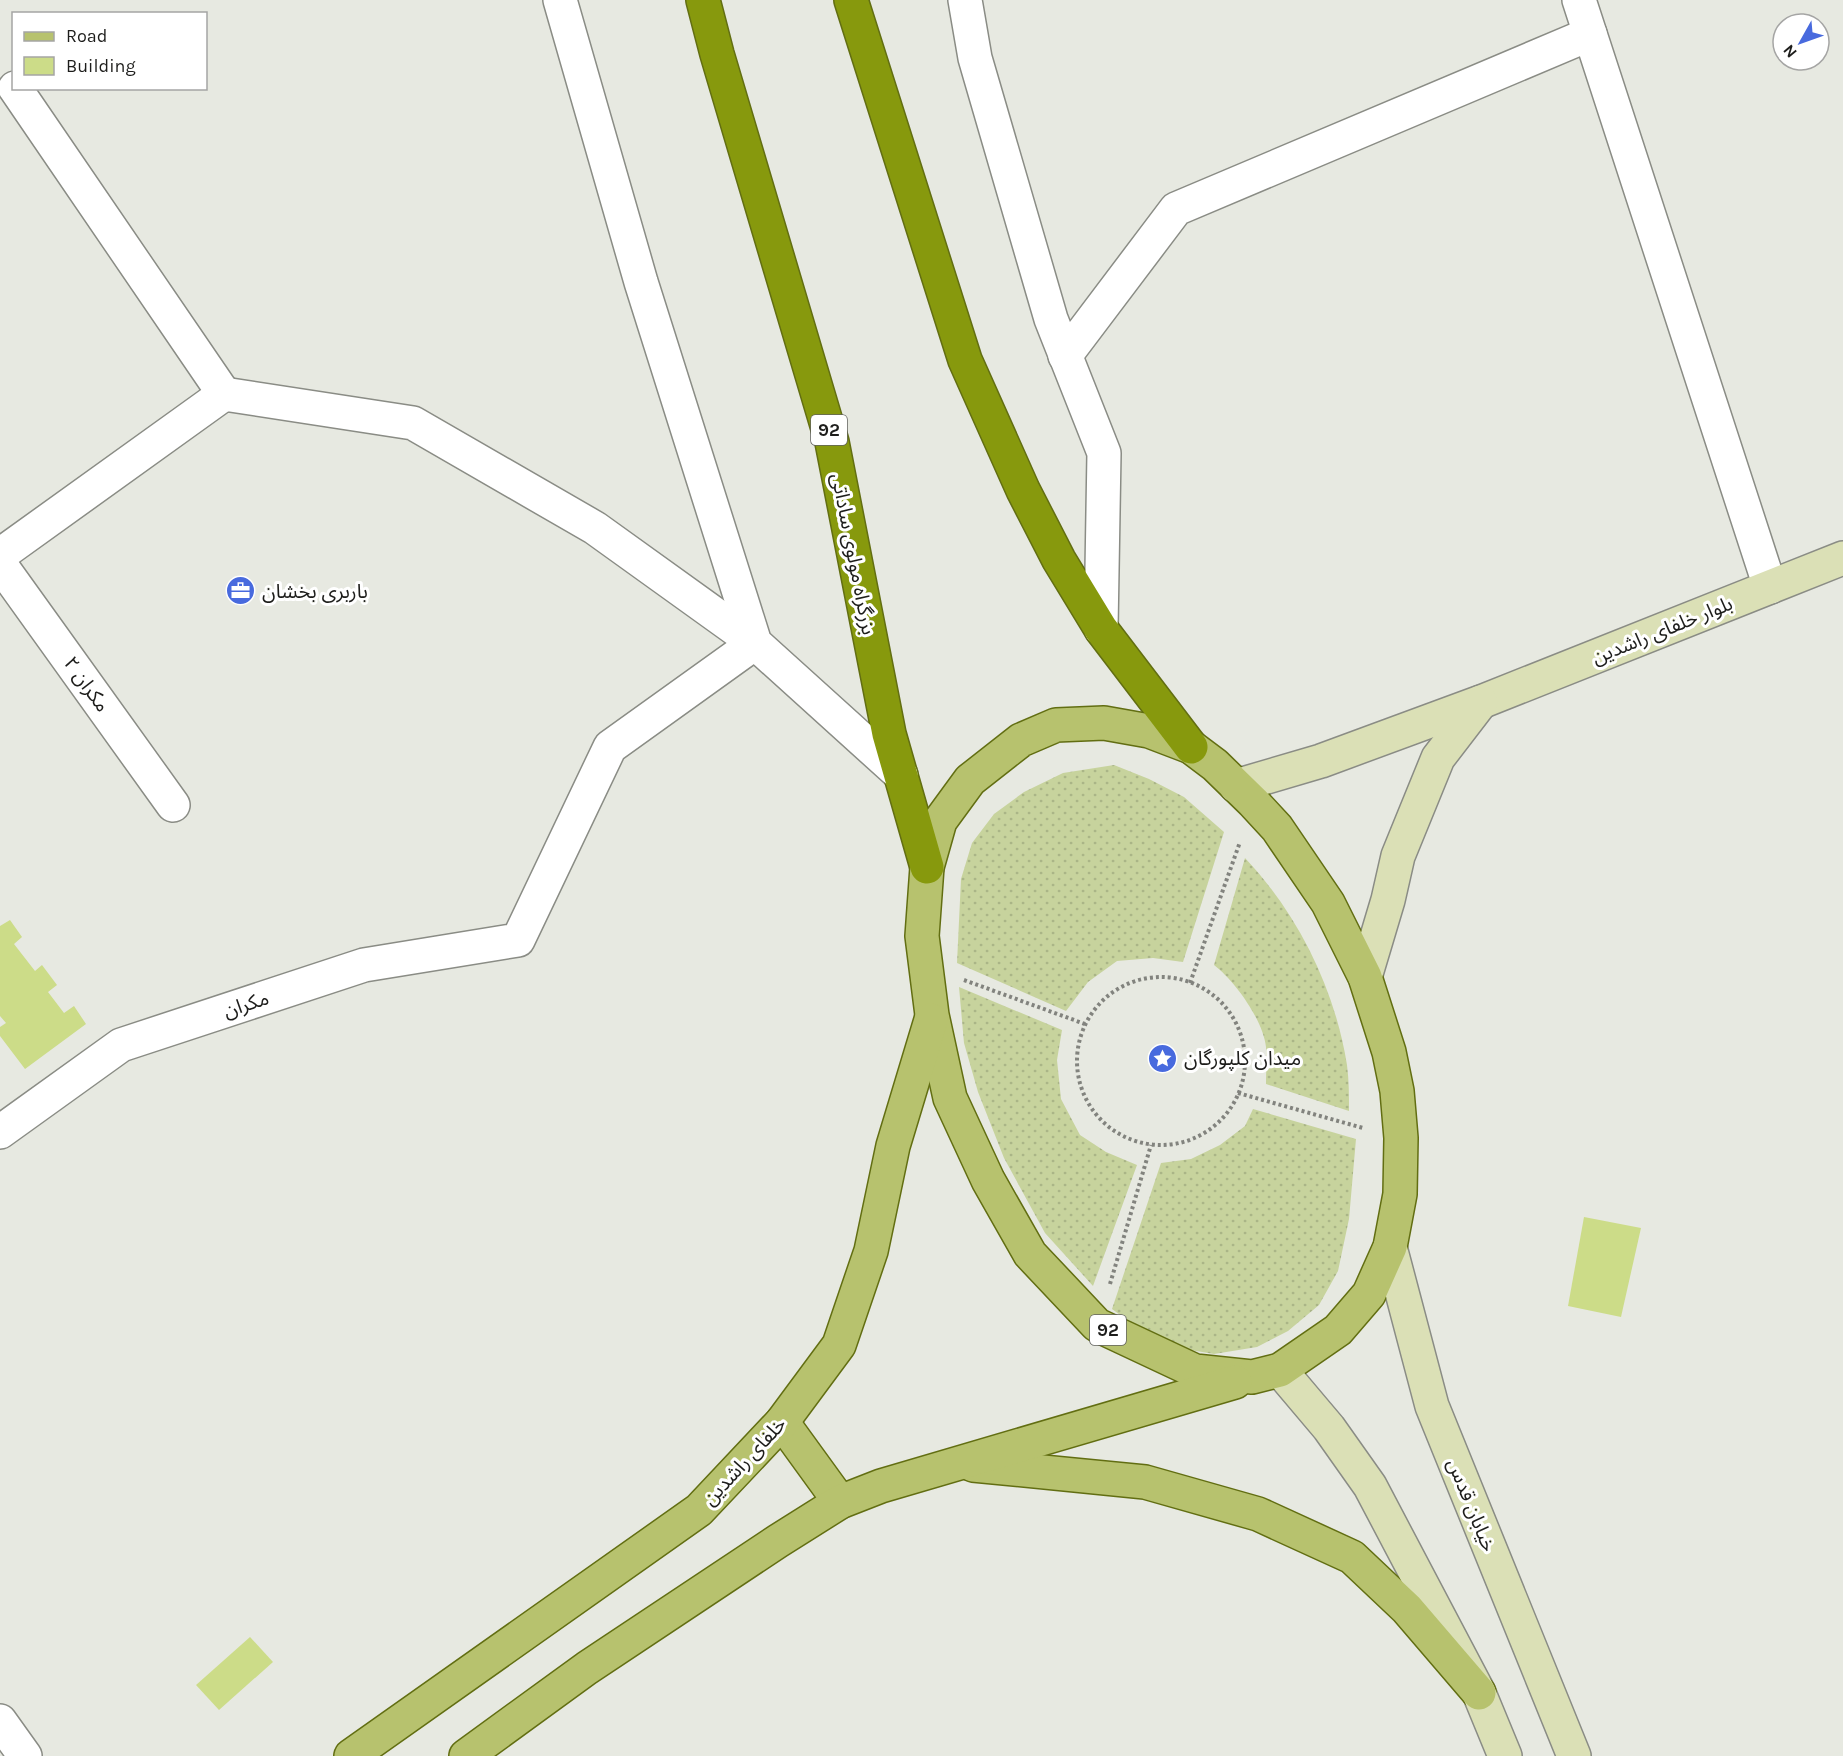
<svg xmlns="http://www.w3.org/2000/svg" width="1843" height="1756" font-family="Karla,'Noto Sans Arabic',sans-serif">
	<style>
		.grass { fill: url(#grass-dots) }
		.building { fill: #ccdc88 }
		.lines { fill: none; stroke-linecap: round; stroke-linejoin: round }
		.street-casing { stroke: #8a8c85; stroke-width: 36 }
		.secondary-casing { stroke: #8a8c85; stroke-width: 36 }
		.primary-casing { stroke: #626e12; stroke-width: 36 }
		.highway-casing { stroke: #626e12; stroke-width: 36 }
		.path { stroke: #82837e; stroke-width: 4; stroke-dasharray: 3 3; stroke-linecap: butt }
		.street { stroke: #fff; stroke-width: 33 }
		.secondary { stroke: #dbe0b6; stroke-width: 33 }
		.primary { stroke: #b7c26e; stroke-width: 33 }
		.highway { stroke: #87990d; stroke-width: 33 }
		.labels { text-anchor: middle; stroke-width: 6; stroke-linejoin: round; paint-order: stroke }
		.shield { fill: #fff; stroke: #61615f; stroke-width: 1.5 }
		.shield-label { font-size: 18px; font-weight: bold; fill: #1d1d1b }
		.street-label { font-size: 20px; fill: #1d1d1b; stroke: #fff }
		.poi-label { font-size: 20px; fill: #1d1d1b; stroke: #fff; text-anchor: start }
	</style>
	<defs>
		<pattern id="grass-dots" width="8" height="8" patternUnits="userSpaceOnUse" patternTransform="scale(1.5)"><rect width="8" height="8" fill="#c7d39d"/><path d="M2 2h.1M6 6h.1" fill="none" stroke="#aab587" stroke-width="1.8" stroke-linecap="round"/></pattern>
	</defs>
	<rect width="100%" height="100%" fill="#e7e9e1"/>
	<!-- grass -->
	<g class="grass">
		<path d="M1114,765l35,14 35,18 40,35 -41,130 -30,-4 -36,3 -29,21 -22,29 -109,-48 4,-84 11,-36 22,-29 30,-22 39,-19z"/>
		<path d="M1245,858c53,56 90,131 102,207 2,15 2,31 2,46l-83,-27c0,-12 1,-25 0,-37 -3,-27 -31,-66 -52,-82z"/>
		<path d="M959,987l103,43 -5,30 4,39 19,36 26,17 31,13 -44,121 -48,-53 -41,-75 -26,-66 -14,-49z"/>
		<path d="M1253,1109l103,30 -7,80 -11,52 -19,34 -31,26 -31,16 -43,7 -41,-7 -38,-21 -23,-17 49,-146 30,-4 29,-14 25,-19z"/>
	</g>
	<!-- building -->
	<g class="building">
		<path d="M10,920l12,17 -8,7 21,27 7,-6 15,20 -9,7 16,21 10,-7 12,18 -61,45 -25,-33v-9l6,-4 -6,-7v-90z"/>
		<path d="M1584,1217l57,11 -20,89 -53,-11z"/>
		<path d="M250,1637l23,25 -54,48 -23,-25z"/>
	</g>
	<g class="lines">
		<defs>
			<g id="street">
				<path d="M560,0l81,282 114,361 146,132"/>
				<path d="M965,0l10,58 76,261 53,134 -3,176"/>
				<path d="M1579,0l191,587"/>
				<path d="M15,88l209,306"/>
				<path d="M1065,356l111,-147 414,-175"/>
				<path d="M0,555l224,-161 189,29 182,105 160,115 -145,104 -92,193 -154,25 -243,80 -121,87"/>
				<path d="M0,564l173,241"/>
				<path d="M0,1721l25,35"/>
			</g>
			<g id="secondary">
				<path d="M1236,786l85,-25 160,-59 362,-144"/>
				<path d="M1365,977l23,-77 10,-44 40,-98 43,-56"/>
				<path d="M1390,1247l42,159 142,350"/>
				<path d="M1280,1370l49,58 41,58 109,207 26,63"/>
			</g>
			<g id="primary">
				<path d="M1104,723l45,8 42,16 24,18 38,37 24,26 51,75 37,74 24,75 8,39 4,47 -1,56 -10,53 -21,47 -31,36 -58,40 -28,7 -57,-6 -98,-46 -67,-71 -42,-74 -38,-82 -18,-83 -10,-79 5,-69 13,-46 30,-41 51,-40 35,-15z"/>
				<path d="M782,1422l58,80"/>
				<path d="M973,1465l172,17 113,32 94,43 55,52 72,84"/>
				<path d="M351,1756l348,-246 83,-88 57,-77 32,-94 22,-105 38,-126"/>
				<path d="M466,1756l121,-88 191,-127 62,-39 41,-16 354,-104"/>
			</g>
			<g id="highway">
				<path d="M703,0l14,54 115,388 57,292 38,133"/>
				<path d="M851,0l114,360 58,130 36,70 42,69 90,118"/>
			</g>
		</defs>
		<!-- street casing -->
		<use href="#street" class="street-casing"/>
		<!-- secondary casing -->
		<use href="#secondary" class="secondary-casing"/>
		<!-- primary casing -->
		<use href="#primary" class="primary-casing"/>
		<!-- highway casing -->
		<use href="#highway" class="highway-casing"/>
		<!-- path -->
		<g class="path">
			<circle cx="1161" cy="1061" r="84"/>
			<path d="M964,980l121,44"/>
			<path d="M1190,983l50,-141"/>
			<path d="M1238,1093l125,35"/>
			<path d="M1110,1284l41,-139"/>
		</g>
		<!-- street -->
		<use href="#street" class="street"/>
		<!-- secondary -->
		<use href="#secondary" class="secondary"/>
		<!-- primary -->
		<use href="#primary" class="primary"/>
		<!-- highway -->
		<use href="#highway" class="highway"/>
	</g>
	<!-- icons -->
	<defs>
		<symbol id="office-disc" viewBox="-11 -11 22 22"><circle r="9.5" fill="#486ade" stroke="#fff"/><path d="M-6-3h4V-5.5h4V-3h4V5H-6ZM-1-4.5V-3h2v-1.5ZM-6 0V1H6V0Z" fill="#fff"/></symbol>
		<symbol id="sight-disc" viewBox="-11 -11 22 22"><circle r="9.5" fill="#486ade" stroke="#fff"/><path d="M0-6L1.8-2.2L6-1.7L2.9 1.2L3.7 5.4L0 3.3L-3.7 5.4L-2.9 1.2L-6-1.7L-1.8-2.2Z" fill="#fff"/></symbol>
	</defs>
	<g fill-rule="evenodd">
		<use href="#office-disc" x="224" y="574" width="33" height="33"/>
		<use href="#sight-disc" x="1146" y="1042" width="33" height="33"/>
	</g>
	<g class="labels">
		<!-- shield labels -->
		<g class="shield">
			<rect x="811" y="415" width="36" height="30" rx="4.5"/>
			<rect x="1090" y="1315" width="36" height="30" rx="4.5"/>
		</g>
		<g class="shield-label">
			<text x="829" y="436">92</text>
			<text x="1108" y="1336">92</text>
		</g>
		<!-- street labels -->
		<g class="street-label">
			<text transform="translate(854 554) rotate(79)" y="7">بزرگراه مولوی ساداتی</text>
			<text transform="translate(1662 630) rotate(-22)" y="7">بلوار خلفای راشدین</text>
			<text transform="translate(87 684) rotate(54)" y="7">مکران ۲</text>
			<text transform="translate(246 1004) rotate(-18)" y="7">مکران</text>
			<text transform="translate(744 1461) rotate(-47)" y="7">خلفای راشدین</text>
			<text transform="translate(1472 1505) rotate(68)" y="7">خیابان قدس</text>
		</g>
		<!-- poi labels -->
		<g class="poi-label">
			<text x="262" y="598">باربری بخشان</text>
			<text x="1184" y="1065">میدان کلپورگان</text>
		</g>
	</g>
	<!-- legend -->
	<rect x="12" y="12" width="195" height="78" fill="#ffffff" stroke="#a5a5a4" stroke-width="1.5"/>
	<rect x="24" y="32" width="30" height="9" fill="#b7c26e" stroke="#a5a5a4" stroke-width="1.5"/>
	<text x="66" y="42" font-size="18" fill="#1d1d1b">Road</text>
	<rect x="24" y="57" width="30" height="18" fill="#ccdc88" stroke="#a5a5a4" stroke-width="1.5"/>
	<text x="66" y="72" font-size="18" fill="#1d1d1b">Building</text>
	<!-- north arrow -->
	<g transform="translate(1801 42) rotate(230)"><circle r="28" fill="#ffffff" stroke="#a5a5a4" stroke-width="1.5"/>
	<path d="M0-4.5L10 22L0 15L-10 22Z" fill="#486ade"/>
	<text y="-9" font-size="16" font-weight="bold" text-anchor="middle" fill="#1d1d1b">N</text>
	</g>
</svg>
